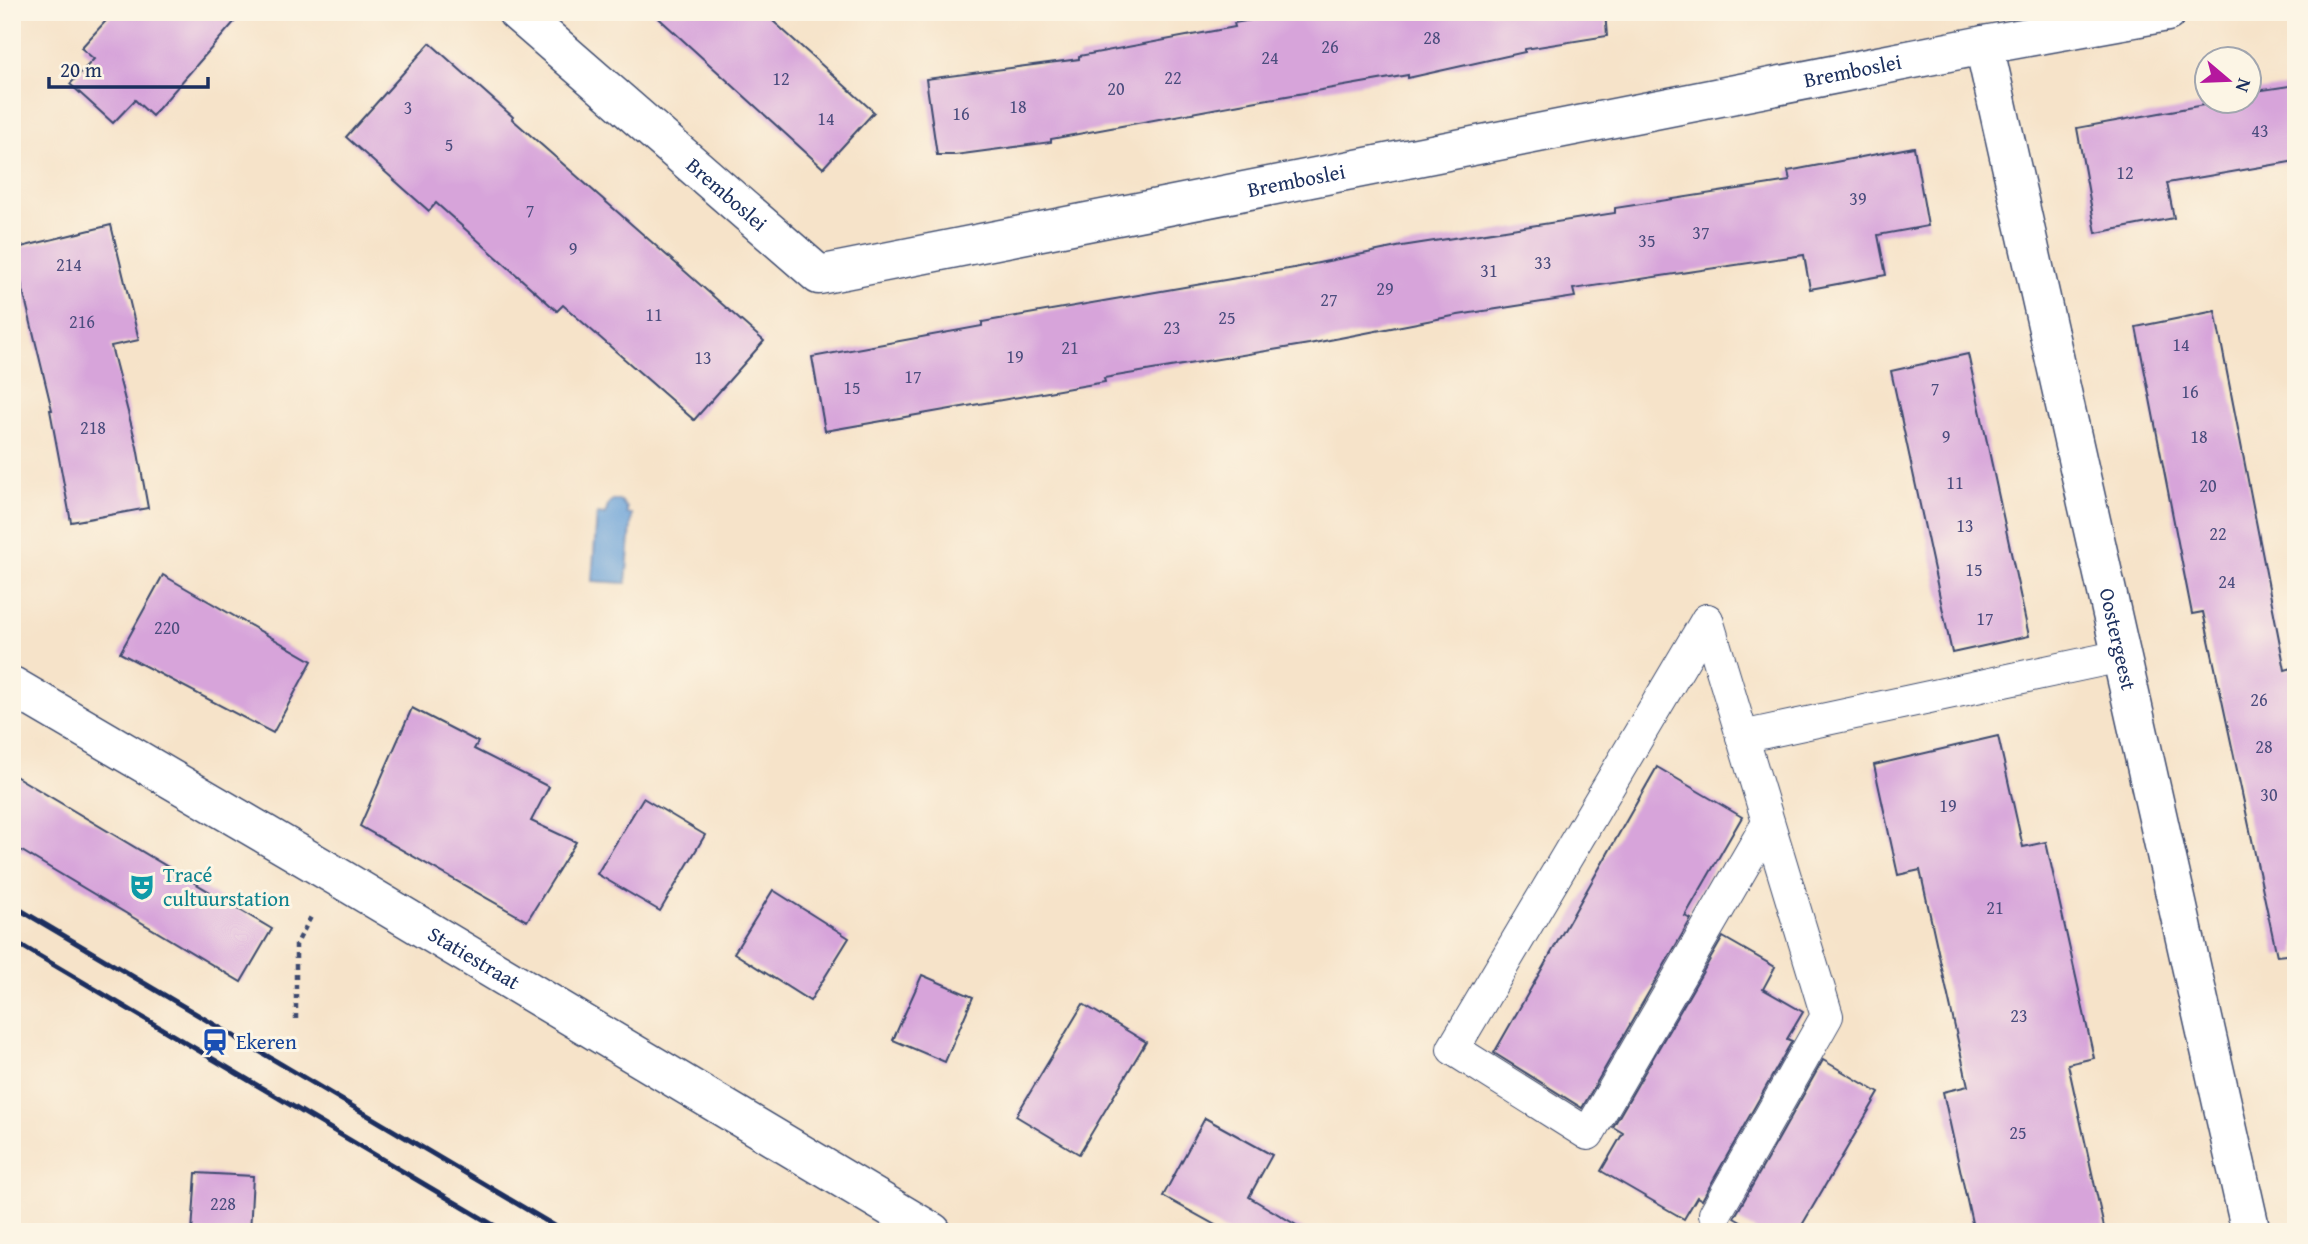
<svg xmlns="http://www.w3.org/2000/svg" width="2308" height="1244" font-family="'Gentium Book Plus',serif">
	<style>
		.water { fill: #69a1d8; stroke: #42689b; stroke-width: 2 }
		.building { fill: #d7a4da }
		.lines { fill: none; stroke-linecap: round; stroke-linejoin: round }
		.service-casing { stroke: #3c4a6e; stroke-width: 34 }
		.minor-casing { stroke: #3c4a6e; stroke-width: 41 }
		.path { stroke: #3c4a6e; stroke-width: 4.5; stroke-dasharray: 5 5; stroke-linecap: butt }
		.service { stroke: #fff; stroke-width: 32 }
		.minor { stroke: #fff; stroke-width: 38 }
		.rail { stroke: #1b2f5e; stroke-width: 5 }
		.labels { text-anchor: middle; stroke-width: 6; stroke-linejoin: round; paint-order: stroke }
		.number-label { font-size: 18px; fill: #4a4c7d }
		.street-label { font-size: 21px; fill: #1b2f5e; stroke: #fcf5e5 }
		.culture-label { font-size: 21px; fill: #0d838f; stroke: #fcf5e5; text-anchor: start }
		.transit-label { font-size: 21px; fill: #164399; stroke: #fcf5e5; text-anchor: start }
	</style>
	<rect width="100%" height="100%" fill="#fcf5e5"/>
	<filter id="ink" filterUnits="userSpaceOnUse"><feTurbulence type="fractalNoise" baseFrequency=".0143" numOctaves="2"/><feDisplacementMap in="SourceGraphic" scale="14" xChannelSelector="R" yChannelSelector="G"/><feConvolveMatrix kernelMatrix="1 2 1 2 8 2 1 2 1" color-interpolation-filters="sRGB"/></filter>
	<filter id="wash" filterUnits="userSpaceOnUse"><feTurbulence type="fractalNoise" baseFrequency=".00686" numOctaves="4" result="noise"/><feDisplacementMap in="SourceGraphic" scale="28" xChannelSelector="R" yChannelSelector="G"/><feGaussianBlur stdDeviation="1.57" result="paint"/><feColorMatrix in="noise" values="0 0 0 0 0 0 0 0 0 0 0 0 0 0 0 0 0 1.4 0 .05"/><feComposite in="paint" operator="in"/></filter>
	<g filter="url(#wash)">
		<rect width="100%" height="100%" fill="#f6e3c9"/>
		<!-- water -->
		<path class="water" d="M613,500l8,1 6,7v6h5l-6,69 -34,-2 5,-67 8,1 4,-12z"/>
		<g id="blocks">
			<!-- building -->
			<g class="building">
				<path d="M114,12h129l-91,104 -17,-16 -22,23 -43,-39 24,-25 -13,-11z"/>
				<path d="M652,12h111l111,100 -51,56z"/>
				<path d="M1297,12h308l2,24 -82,13v3l-117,26v-3l-168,29 -189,35v3l-96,13h-18l-11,-76 153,-20v-3l156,-29 -1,-4z"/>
				<path d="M430,43l83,74 -1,2 252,222 -70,79 -131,-115 -6,6 -121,-108 -7,8 -83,-74z"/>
				<path d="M2296,85v76l-129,22 7,35 -78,15 -19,-105 143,-26h29v-10z"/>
				<path d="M1914,147l14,79 -50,9 8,40 -76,14 -6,-34 -231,34 2,8 -117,18 -149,29 -205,34 1,4 -280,49 -13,-74 170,-31v-4l312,-54 108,-22 213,-33v-5l175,-27 -2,-10z"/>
				<path d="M111,225l28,115 -28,6 26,101 11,61 -77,14 -21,-112h2l-39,-161z"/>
				<path d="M2215,311l70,359 11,-3v287l-19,2 -74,-344 -11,2 -56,-287z"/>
				<path d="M1968,354l61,282 -77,17 -61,-282z"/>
				<path d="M163,575l149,86 -39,72 -153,-80z"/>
				<path d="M412,708l66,34 -4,7 75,38 -18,34 45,21 -49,79 -167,-95z"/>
				<path d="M1998,736l25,111 23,-5 48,216 -26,6 37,168h-131l-31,-140 25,-6 -48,-216 -22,5 -24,-110z"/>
				<path d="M1657,767l85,50 -57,99 6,3 -109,189 -88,-55z"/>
				<path d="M12,774l260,155 -31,53 -229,-137z"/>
				<path d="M643,798l62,37 -45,76 -63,-37z"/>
				<path d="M773,890l76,48 -39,63 -76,-48z"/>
				<path d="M1723,937l52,30 -12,22 40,23 -16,27 5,2 -90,159 -5,-3 -13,22 -83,-48 22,-38 -10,-6z"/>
				<path d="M922,975l51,22 -28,65 -52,-22z"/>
				<path d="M1083,1004l63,38 -67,112 -63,-38z"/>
				<path d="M1823,1060l56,33 -81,139h-40l-24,-14z"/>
				<path d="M1205,1118l67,37 -23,42 59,35h-80l-65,-36z"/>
				<path d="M196,1173l57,3 -3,56h-58z"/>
			</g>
		</g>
	</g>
	<g filter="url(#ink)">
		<use href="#blocks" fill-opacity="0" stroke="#3c4a6e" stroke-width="2"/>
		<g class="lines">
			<defs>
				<g id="service">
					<path d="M1707,620l-254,429 135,85 180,-311"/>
					<path d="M1707,620l120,396 -112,198"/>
					<path d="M1742,737l379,-81"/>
				</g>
				<g id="minor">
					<path id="s1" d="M517,12l302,263 1165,-230 183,-33"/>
					<path id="s2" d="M1984,45l267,1187"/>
					<path id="s3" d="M12,686l321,188 599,358"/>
				</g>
			</defs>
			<!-- service casing -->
			<use href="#service" class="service-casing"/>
			<!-- minor casing -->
			<use href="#minor" class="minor-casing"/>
			<!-- path -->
			<path class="path" d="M296,1019v-74l16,-30"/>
			<!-- service -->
			<use href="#service" class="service"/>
			<!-- minor -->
			<use href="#minor" class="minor"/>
			<!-- rail -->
			<g class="rail">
				<path d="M12,905l553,327"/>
				<path d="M12,940l493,292"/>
			</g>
		</g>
	</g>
	<!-- icons -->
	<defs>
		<symbol id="theatre-bare" viewBox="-9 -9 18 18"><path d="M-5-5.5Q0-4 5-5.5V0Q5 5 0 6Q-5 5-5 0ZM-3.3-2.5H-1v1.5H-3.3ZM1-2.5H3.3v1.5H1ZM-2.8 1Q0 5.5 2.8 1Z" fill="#0f9aa8" stroke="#fcf5e5" stroke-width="2.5" paint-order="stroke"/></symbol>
		<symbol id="station-bare" viewBox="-9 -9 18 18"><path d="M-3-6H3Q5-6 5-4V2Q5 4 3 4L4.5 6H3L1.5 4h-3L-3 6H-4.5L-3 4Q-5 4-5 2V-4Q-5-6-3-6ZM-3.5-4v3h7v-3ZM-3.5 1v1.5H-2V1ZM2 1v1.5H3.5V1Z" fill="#1a4fb4" stroke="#fcf5e5" stroke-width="2.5" paint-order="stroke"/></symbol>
	</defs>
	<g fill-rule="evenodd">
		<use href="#theatre-bare" x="123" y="868" width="38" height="38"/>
		<use href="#station-bare" x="196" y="1023" width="38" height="38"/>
	</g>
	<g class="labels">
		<!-- number labels -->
		<g class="number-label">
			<text x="1432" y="44">28</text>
			<text x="1330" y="53">26</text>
			<text x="1270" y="64">24</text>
			<text x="1173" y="84">22</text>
			<text x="781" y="85">12</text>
			<text x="1116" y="95">20</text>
			<text x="1018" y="113">18</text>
			<text x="408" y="114">3</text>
			<text x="961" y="120">16</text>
			<text x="826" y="125">14</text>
			<text x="2260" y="137">43</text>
			<text x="449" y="151">5</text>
			<text x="2125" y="179">12</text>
			<text x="1858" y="205">39</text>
			<text x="530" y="217">7</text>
			<text x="1701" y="239">37</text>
			<text x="1647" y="247">35</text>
			<text x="573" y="255">9</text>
			<text x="1543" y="269">33</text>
			<text x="69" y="271">214</text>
			<text x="1489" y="277">31</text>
			<text x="1385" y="295">29</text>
			<text x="1329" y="306">27</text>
			<text x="654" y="321">11</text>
			<text x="1227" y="324">25</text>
			<text x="82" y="328">216</text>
			<text x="1172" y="334">23</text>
			<text x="2181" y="351">14</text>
			<text x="1070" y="354">21</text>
			<text x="1015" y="363">19</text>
			<text x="703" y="364">13</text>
			<text x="913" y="383">17</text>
			<text x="852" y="394">15</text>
			<text x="1935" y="395">7</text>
			<text x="2190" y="398">16</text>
			<text x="93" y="434">218</text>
			<text x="1946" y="443">9</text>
			<text x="2199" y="443">18</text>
			<text x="1955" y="489">11</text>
			<text x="2208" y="492">20</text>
			<text x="1965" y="532">13</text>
			<text x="2218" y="540">22</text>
			<text x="1974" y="576">15</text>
			<text x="2227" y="588">24</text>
			<text x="1985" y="625">17</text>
			<text x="167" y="634">220</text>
			<text x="2259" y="706">26</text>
			<text x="2264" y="753">28</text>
			<text x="2269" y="801">30</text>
			<text x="1948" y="812">19</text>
			<text x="1995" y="914">21</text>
			<text x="2019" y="1022">23</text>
			<text x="2018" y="1139">25</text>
			<text x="223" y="1210">228</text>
		</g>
		<!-- street labels -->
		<g class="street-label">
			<text dy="7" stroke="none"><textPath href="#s1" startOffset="1454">Bremboslei</textPath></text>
			<text dy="7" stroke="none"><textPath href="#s1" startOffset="887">Bremboslei</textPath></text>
			<text dy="7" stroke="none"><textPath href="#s1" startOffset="278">Bremboslei</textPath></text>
			<text dy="7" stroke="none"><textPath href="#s2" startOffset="609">Oostergeest</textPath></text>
			<text dy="7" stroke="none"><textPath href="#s3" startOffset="536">Statiestraat</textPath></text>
		</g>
		<!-- culture labels -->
		<g class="culture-label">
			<text x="163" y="882">Tracé<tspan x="163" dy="24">cultuurstation</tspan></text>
		</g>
		<!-- transit labels -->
		<g class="transit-label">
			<text x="236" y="1049">Ekeren</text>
		</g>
	</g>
	<!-- margin -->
	<rect width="2308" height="1244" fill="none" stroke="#fcf5e5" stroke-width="42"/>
	<!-- north arrow -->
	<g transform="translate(2228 80) rotate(109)"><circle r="33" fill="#fcf5e5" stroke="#a2a6af" stroke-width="2"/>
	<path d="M0-5L12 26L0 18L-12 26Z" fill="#b5179e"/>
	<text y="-10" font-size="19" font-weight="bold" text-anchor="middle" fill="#1b2f5e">N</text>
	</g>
	<!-- scale -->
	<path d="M49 77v10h159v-10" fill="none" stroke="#1b2f5e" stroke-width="3.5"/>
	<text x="60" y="77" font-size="21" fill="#1b2f5e" stroke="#fcf5e5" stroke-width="5" paint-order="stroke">20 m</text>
</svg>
